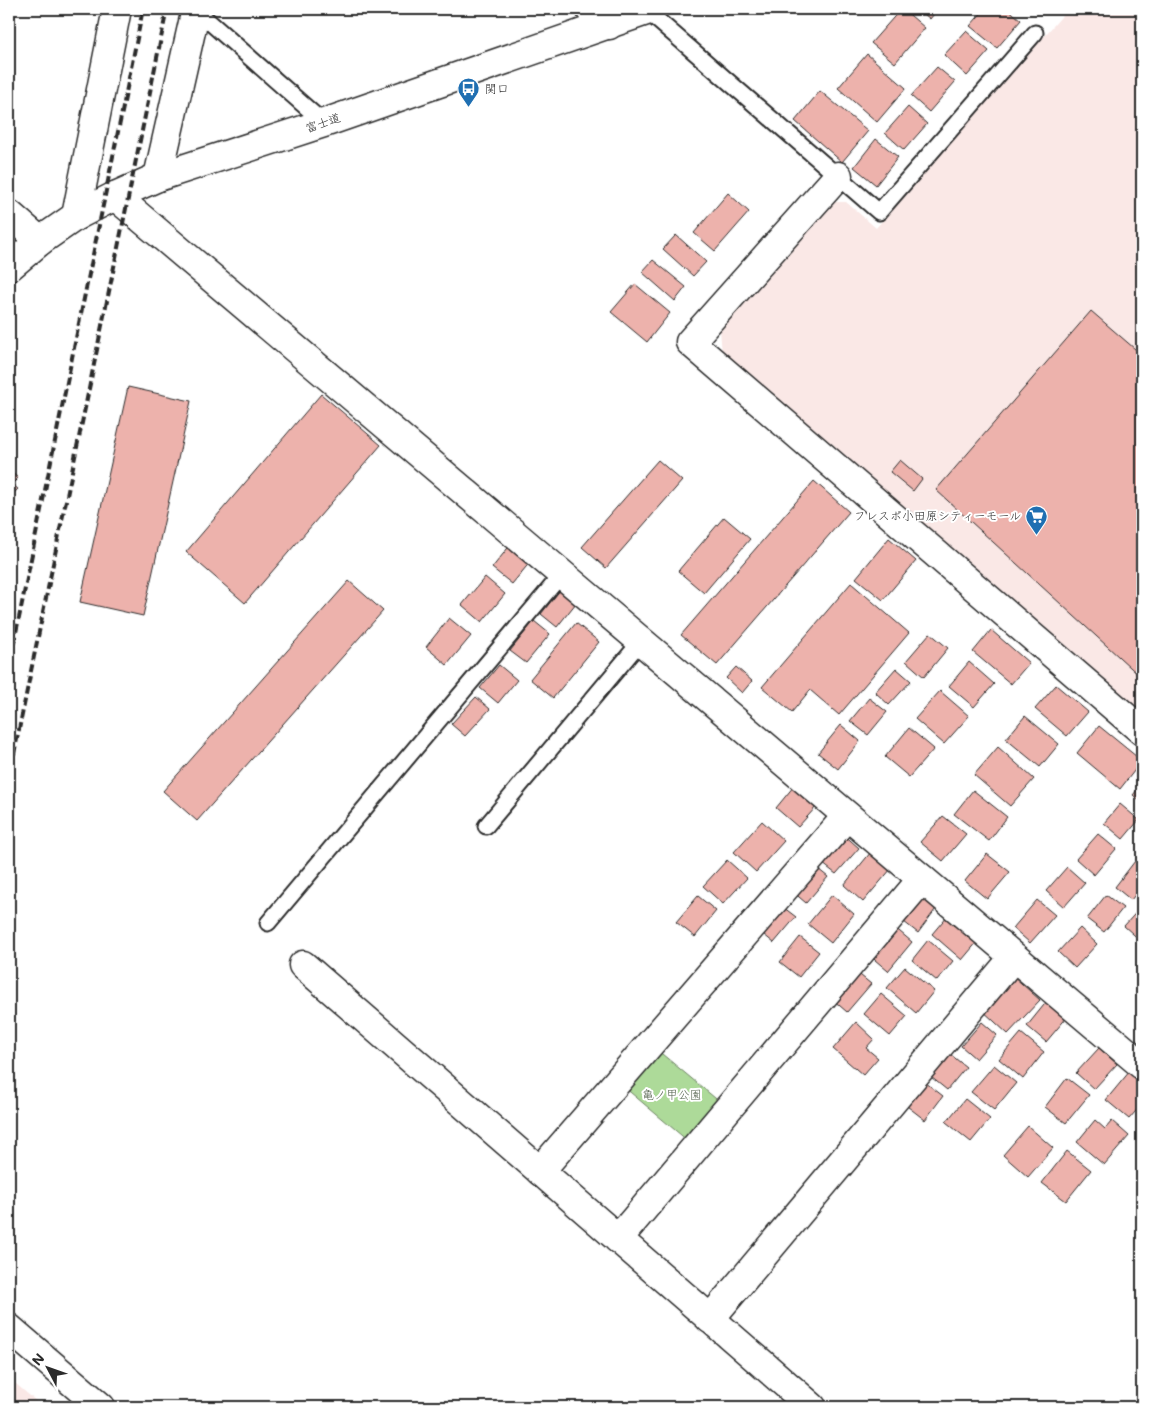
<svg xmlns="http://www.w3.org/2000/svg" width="1151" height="1416" font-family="Mali,'Klee One',sans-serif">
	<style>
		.built { fill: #fae8e6 }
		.green { fill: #adda99; stroke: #6c8262 }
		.building { fill: #edb2ac; stroke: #2b2b2b }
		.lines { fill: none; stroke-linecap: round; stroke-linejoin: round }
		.service-casing { stroke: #2b2b2b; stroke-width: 19 }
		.minor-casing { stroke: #2b2b2b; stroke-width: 31 }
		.tertiary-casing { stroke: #2b2b2b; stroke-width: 31 }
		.service { stroke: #fff; stroke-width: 15 }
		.minor { stroke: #fff; stroke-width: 28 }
		.tertiary { stroke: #fff; stroke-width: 28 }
		.rail { stroke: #2b2b2b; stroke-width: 4; stroke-dasharray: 8 4; stroke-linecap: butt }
		.labels { text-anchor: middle; stroke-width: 4; stroke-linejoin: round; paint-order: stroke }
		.poi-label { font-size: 12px; fill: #2b2b2b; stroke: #fff; text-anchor: start }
		.street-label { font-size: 12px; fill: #2b2b2b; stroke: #fff }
		.park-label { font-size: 12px; fill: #52604c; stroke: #fff }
	</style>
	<rect width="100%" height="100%" fill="#fff"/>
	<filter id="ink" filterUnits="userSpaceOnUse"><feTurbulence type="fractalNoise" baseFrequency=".02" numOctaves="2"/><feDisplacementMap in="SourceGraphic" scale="10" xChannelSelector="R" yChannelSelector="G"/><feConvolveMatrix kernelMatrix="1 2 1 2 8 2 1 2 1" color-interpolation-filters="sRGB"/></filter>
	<g filter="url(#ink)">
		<!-- built -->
		<g class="built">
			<path d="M1068,9h74v707l-420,-362 -2,-25 110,-127h16l30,26z"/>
			<path d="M9,1378l34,29h-34z"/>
		</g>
		<!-- green -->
		<path class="green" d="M656,1049l65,54 -33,38 -64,-54z"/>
		<!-- building -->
		<g class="building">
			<path d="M901,9h2l22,19 -30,35 -24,-20z"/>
			<path d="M918,9h20l-8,10z"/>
			<path d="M985,9h23l13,11 -24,28 -27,-22z"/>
			<path d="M966,31l23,20 -22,25 -23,-21z"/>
			<path d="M867,54l39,34 -29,34 -39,-34z"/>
			<path d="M937,67l18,15 -26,30 -18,-16z"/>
			<path d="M820,91l48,40 -26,31 -47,-41z"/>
			<path d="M908,107l19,17 -23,26 -19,-17z"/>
			<path d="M876,139l22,18 -22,28 -22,-18z"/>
			<path d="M728,193l21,19 -34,39 -21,-18z"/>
			<path d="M676,235l30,27 -13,14 -30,-27z"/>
			<path d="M653,260l33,27 -11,14 -33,-29z"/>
			<path d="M635,284l35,29 -23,29 -36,-30z"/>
			<path d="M1091,311l51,44v323l-206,-188z"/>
			<path d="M128,387l63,14 -48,215 -63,-14z"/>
			<path d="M321,394l60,51 -136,158 -59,-51z"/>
			<path d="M658,460l24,21 -76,87 -24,-21z"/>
			<path d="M900,460l22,19 -9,12 -23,-19z"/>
			<path d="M9,470l9,8 -6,6 6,5 -6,6 4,3 -7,8z"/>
			<path d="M814,481l35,31 -132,153 -36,-30z"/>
			<path d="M724,517l26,22 -46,54 -26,-22z"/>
			<path d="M889,538l27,23 -33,39 -27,-22z"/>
			<path d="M511,544l20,17 -19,23 -20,-16z"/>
			<path d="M485,577l20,17 -23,28 -20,-17z"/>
			<path d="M349,581l34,30 -186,210 -34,-30z"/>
			<path d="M851,583l58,50 -70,82 -29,-25 -18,22 -30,-25z"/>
			<path d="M560,590l16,13 -19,24 -16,-13z"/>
			<path d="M449,618l22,18 -24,29 -21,-18z"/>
			<path d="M534,621l16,13 -24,29 -16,-12z"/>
			<path d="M576,623l23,19 -46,56 -23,-19z"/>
			<path d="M991,630l38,33 -18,21 -38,-32z"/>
			<path d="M930,633l18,15 -24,29 -18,-16z"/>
			<path d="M969,662l25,22 -20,23 -25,-21z"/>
			<path d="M499,665l18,15 -19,23 -18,-15z"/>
			<path d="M736,667l16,14 -10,12 -16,-15z"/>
			<path d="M896,668l15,13 -22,24 -14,-13z"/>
			<path d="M1056,685l32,27 -21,24 -32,-27z"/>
			<path d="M940,691l29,25 -25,28 -29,-25z"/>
			<path d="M476,697l14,12 -25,27 -14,-12z"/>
			<path d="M869,698l18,14 -19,23 -18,-14z"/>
			<path d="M1025,716l34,28 -19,23 -34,-28z"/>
			<path d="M841,725l19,16 -22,28 -20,-16z"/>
			<path d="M1099,726l43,35 -22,28 -43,-36z"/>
			<path d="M909,728l25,21 -25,28 -24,-20z"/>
			<path d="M998,747l36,32 -24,27 -36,-31z"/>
			<path d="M1142,784v19l-9,-8z"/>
			<path d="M794,786l23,20 -19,21 -22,-19z"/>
			<path d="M973,790l34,27 -18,24 -35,-27z"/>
			<path d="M1120,804l19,16 -16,19 -19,-16z"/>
			<path d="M943,816l23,18 -23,27 -23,-19z"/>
			<path d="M762,821l22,20 -28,31 -22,-20z"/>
			<path d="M842,833l17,15 -23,26 -18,-14z"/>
			<path d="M1098,834l18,15 -22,26 -18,-16z"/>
			<path d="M871,852l20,17 -28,33 -19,-17z"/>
			<path d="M987,854l23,18 -23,27 -22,-18z"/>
			<path d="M727,860l20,18 -24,26 -20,-18z"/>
			<path d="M1135,861l7,5v20l-11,14 -16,-13z"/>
			<path d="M813,865l15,12 -22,26 -14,-12z"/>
			<path d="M1067,867l18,16 -21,24 -18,-16z"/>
			<path d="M919,892l19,14 -20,27 -19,-15z"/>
			<path d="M832,895l22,19 -23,29 -23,-19z"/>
			<path d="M1106,895l17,13 -19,24 -17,-13z"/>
			<path d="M698,896l18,15 -21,26 -19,-15z"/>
			<path d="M1037,900l18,15 -25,28 -17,-15z"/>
			<path d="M779,904l17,13 -22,26 -16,-13z"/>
			<path d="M1142,906v36l-18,-16z"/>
			<path d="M948,915l30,26 -16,19 -30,-26z"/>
			<path d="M893,926l19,16 -24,29 -20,-17z"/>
			<path d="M1080,928l17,16 -22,24 -17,-16z"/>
			<path d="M800,937l19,15 -20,25 -19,-15z"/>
			<path d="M928,940l25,21 -16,20 -25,-21z"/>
			<path d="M905,967l29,24 -18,22 -29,-25z"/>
			<path d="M855,971l16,13 -24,28 -15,-13z"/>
			<path d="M1012,975l28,25 -32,34 -27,-25z"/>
			<path d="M881,994l26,22 -17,20 -26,-22z"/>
			<path d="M1048,1000l20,16 -22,26 -19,-16z"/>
			<path d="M856,1022l18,17 -8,9 12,10 -15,17 -30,-26z"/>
			<path d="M982,1022l15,13 -21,24 -15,-13z"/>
			<path d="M1021,1033l23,19 -21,27 -24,-20z"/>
			<path d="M1099,1048l18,16 -23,25 -18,-16z"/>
			<path d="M945,1050l21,17 -19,23 -21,-17z"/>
			<path d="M994,1065l22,18 -22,27 -23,-18z"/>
			<path d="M1130,1071l12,10v23l-13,15 -23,-19z"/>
			<path d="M1067,1078l22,17 -23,28 -21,-16z"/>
			<path d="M921,1079l22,17 -18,24 -22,-17z"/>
			<path d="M965,1099l25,20 -19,23 -25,-20z"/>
			<path d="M1095,1120l10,9 7,-8 17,15 -25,29 -27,-23z"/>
			<path d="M1028,1126l25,22 -25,29 -25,-22z"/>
			<path d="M1067,1151l24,19 -25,31 -24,-18z"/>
		</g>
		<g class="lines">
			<defs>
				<g id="service">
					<path d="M196,10l128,113"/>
					<path d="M647,11l232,201 156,-179"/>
					<path d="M486,826l155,-185"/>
					<path d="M268,923l294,-349"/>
				</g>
				<g id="minor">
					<path d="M590,9l19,16"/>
					<path d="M838,176l-148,166 452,389"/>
					<path d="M158,177l38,-168"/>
					<path d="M115,196l1027,869"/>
					<path d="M9,214l31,27"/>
					<path d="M76,216l41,-207"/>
					<path d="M303,965l509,442"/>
					<path d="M540,1171l307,-355"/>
					<path d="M618,1239l304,-360"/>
					<path d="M710,1319l304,-362"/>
				</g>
				<g id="tertiary">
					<path d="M9,267l31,-26 36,-25 39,-20 43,-19 166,-54 328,-114"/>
					<path d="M9,1328l92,79"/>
				</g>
			</defs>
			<!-- service casing -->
			<use href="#service" class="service-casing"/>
			<!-- minor casing -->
			<use href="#minor" class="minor-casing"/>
			<!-- tertiary casing -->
			<use href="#tertiary" class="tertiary-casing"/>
			<!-- service -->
			<use href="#service" class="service"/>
			<!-- minor -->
			<use href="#minor" class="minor"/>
			<!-- tertiary -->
			<use href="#tertiary" class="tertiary"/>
			<!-- rail -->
			<g class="rail">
				<path d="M9,667l134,-658"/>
				<path d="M9,778l158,-769"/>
			</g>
		</g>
	</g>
	<!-- icons -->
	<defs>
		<symbol id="bus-pin" viewBox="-11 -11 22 30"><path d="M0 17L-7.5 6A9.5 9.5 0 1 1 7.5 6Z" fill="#1f6fb2" stroke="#fff"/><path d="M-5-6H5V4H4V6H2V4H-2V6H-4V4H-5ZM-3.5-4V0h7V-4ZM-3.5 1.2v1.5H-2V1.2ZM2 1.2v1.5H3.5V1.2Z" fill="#fff"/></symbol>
		<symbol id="supermarket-pin" viewBox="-11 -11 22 30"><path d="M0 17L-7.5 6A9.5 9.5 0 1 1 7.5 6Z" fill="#1f6fb2" stroke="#fff"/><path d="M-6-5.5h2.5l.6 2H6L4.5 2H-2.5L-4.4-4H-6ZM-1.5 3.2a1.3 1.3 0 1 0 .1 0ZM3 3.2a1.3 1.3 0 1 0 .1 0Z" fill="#fff"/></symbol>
	</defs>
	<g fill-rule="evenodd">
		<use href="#bus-pin" x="456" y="76" width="25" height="34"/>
		<use href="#supermarket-pin" x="1024" y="504" width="25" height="34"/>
	</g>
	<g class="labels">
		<!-- poi labels -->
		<g class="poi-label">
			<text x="485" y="93">関口</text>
			<text x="1021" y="520" text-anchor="end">フレスポ小田原シティーモール</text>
		</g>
		<!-- street labels -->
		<g class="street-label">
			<text transform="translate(323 123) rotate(-19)" y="4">富士道</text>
		</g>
		<!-- park labels -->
		<g class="park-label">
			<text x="672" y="1099">亀ノ甲公園</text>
		</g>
	</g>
	<!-- margin -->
	<rect width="1151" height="1416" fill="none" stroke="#fff" stroke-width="30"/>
	<rect x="15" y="15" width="1121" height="1386" fill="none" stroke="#2b2b2b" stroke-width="2" filter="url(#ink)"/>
	<!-- north arrow -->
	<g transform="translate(48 1368) rotate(311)" stroke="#ffffff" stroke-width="4" paint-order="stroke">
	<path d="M0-4L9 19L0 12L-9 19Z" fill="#2b2b2b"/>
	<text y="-8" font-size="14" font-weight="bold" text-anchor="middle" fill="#2b2b2b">N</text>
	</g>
</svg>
